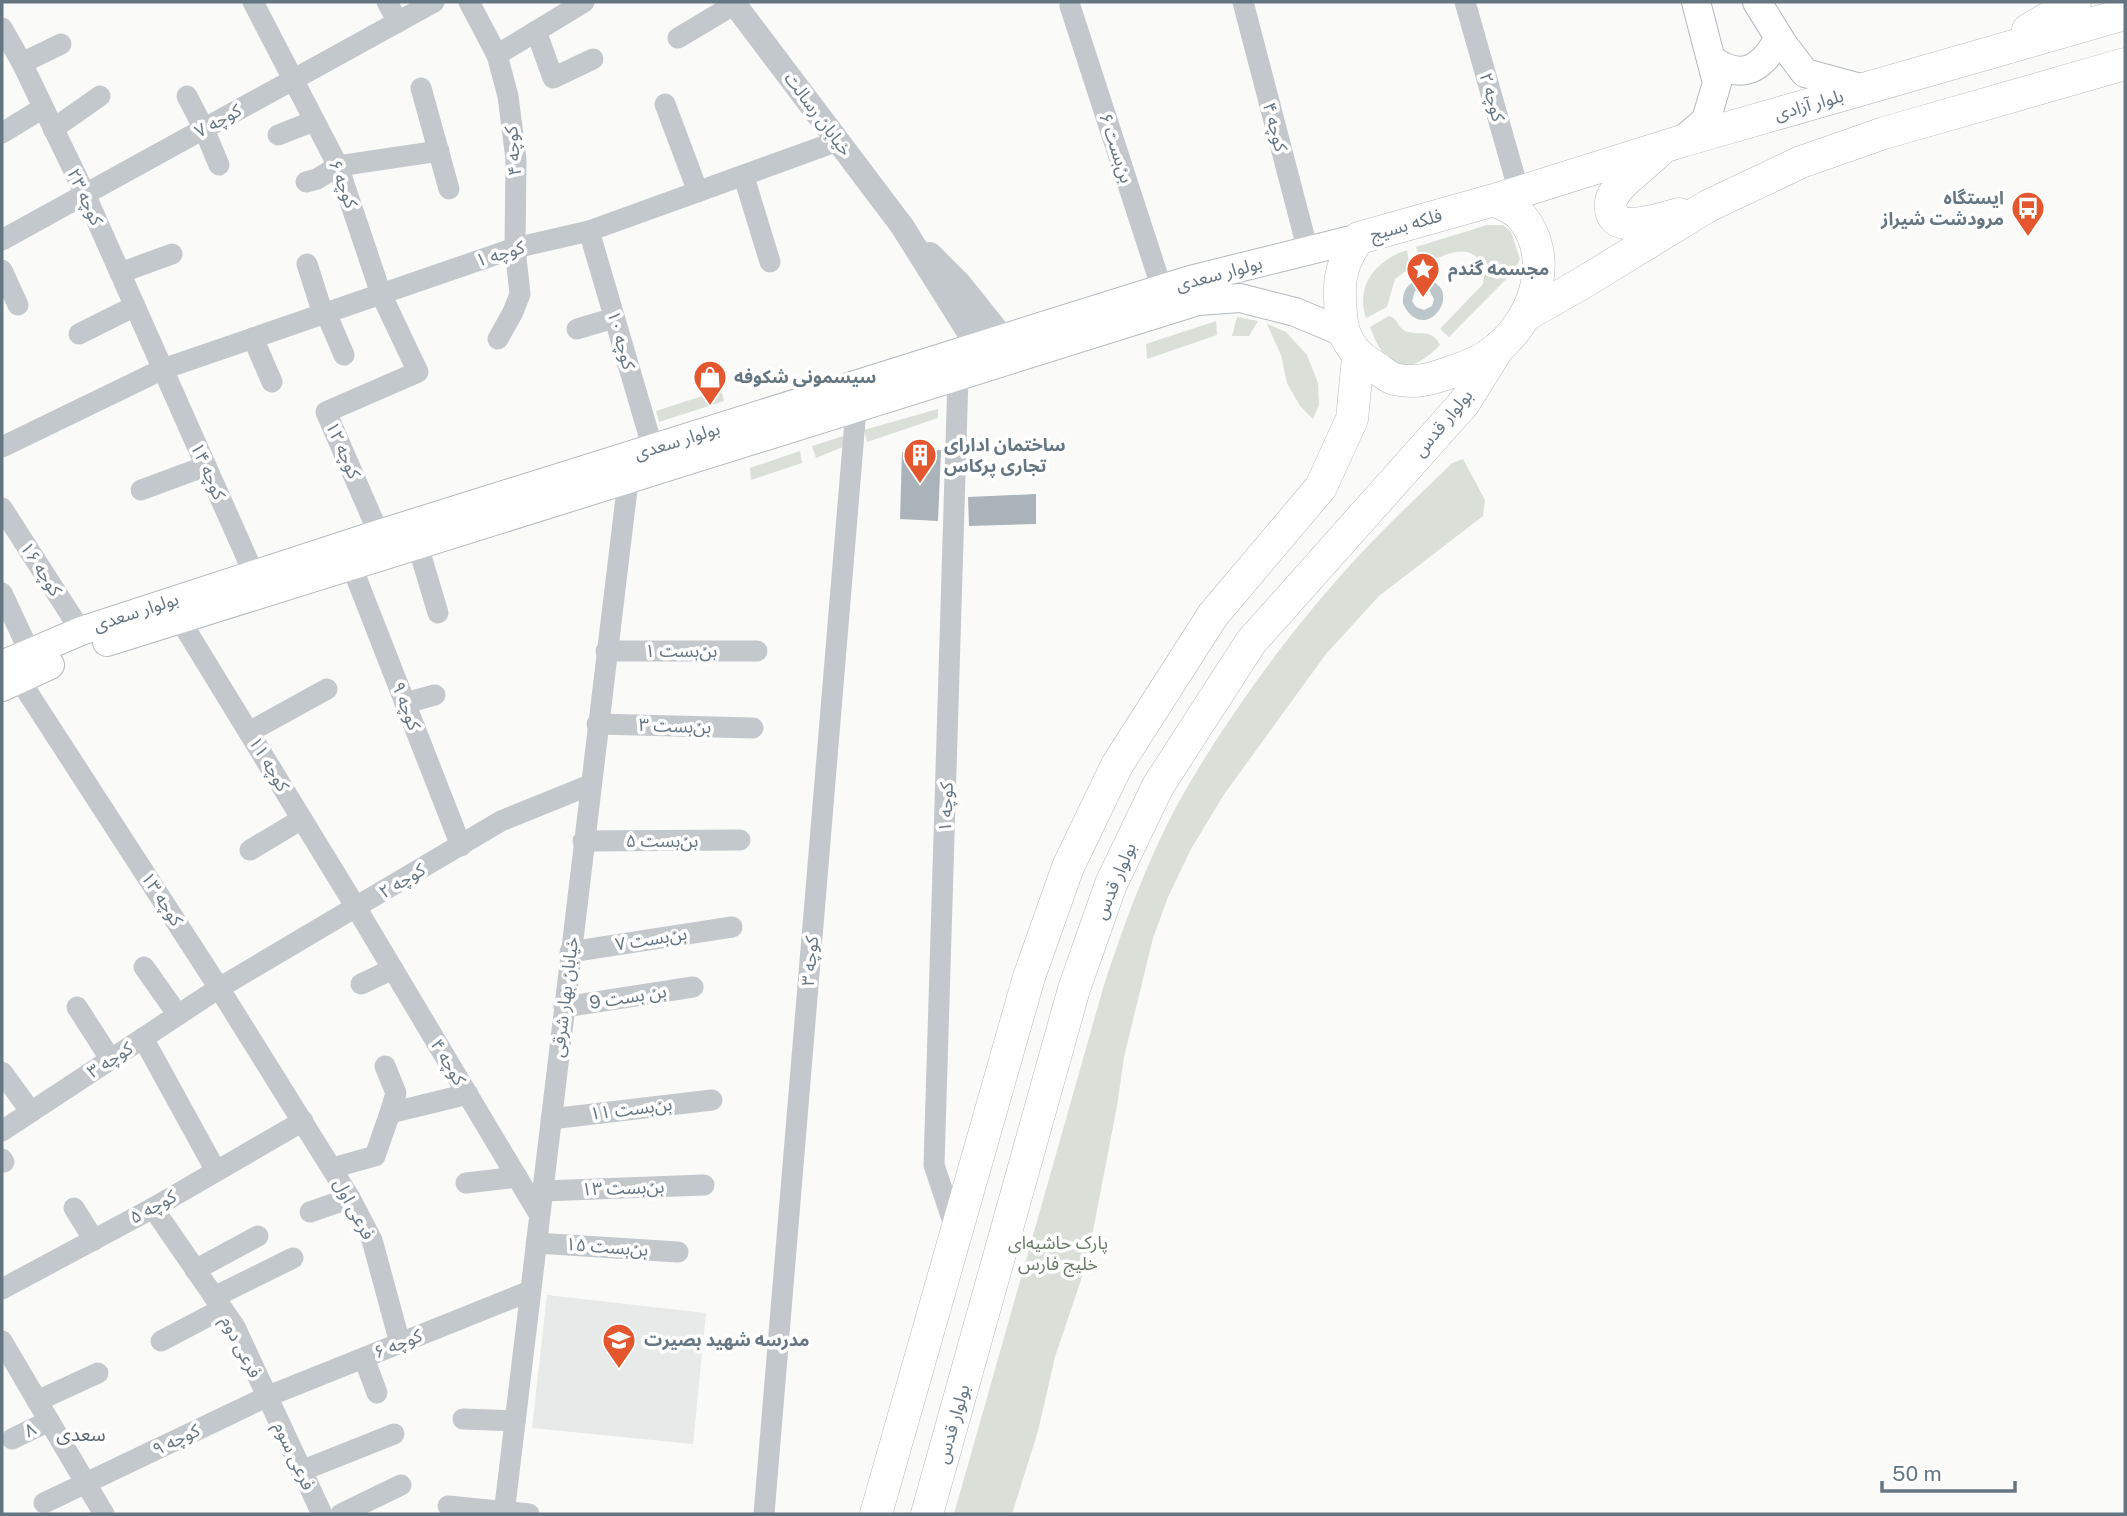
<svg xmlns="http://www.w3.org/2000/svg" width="2127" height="1516" font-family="'Public Sans','Noto Sans Arabic',sans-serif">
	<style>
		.built { fill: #e8e9e9 }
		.green { fill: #dadfd7 }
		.water { fill: #bbc7cb; fill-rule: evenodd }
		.building { fill: #aab3b9 }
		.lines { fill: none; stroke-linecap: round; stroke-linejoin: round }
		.secondary-casing { stroke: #b3babf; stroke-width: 30 }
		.primary-casing { stroke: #b5babe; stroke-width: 33 }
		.minor { stroke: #c3c8cc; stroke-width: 21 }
		.tertiary { stroke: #c3c8cc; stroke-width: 24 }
		.secondary { stroke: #fff; stroke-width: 28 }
		.primary { stroke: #fff; stroke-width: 32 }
		.labels { text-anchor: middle; stroke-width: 7; stroke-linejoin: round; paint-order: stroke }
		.street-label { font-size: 18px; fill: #657683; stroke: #fff }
		.poi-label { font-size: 18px; font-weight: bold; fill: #657683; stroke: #fff; text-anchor: start }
		.park-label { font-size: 18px; fill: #687a64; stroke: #fff }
		.neighbourhood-label { font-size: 19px; fill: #57646e; stroke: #fff }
	</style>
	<rect width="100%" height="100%" fill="#fafaf8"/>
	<!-- built -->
	<path class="built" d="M547,1295l159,18 -13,131 -161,-16z"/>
	<!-- green -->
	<g class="green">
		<path d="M1487,225h16l8,7 9,27 -5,11 -66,67 -9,-8 43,-45 2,-15c-14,-30 -39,-14 -62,-5l-7,-17z"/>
		<path d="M1407,250l3,18 -15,11 -8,28 -21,11c-11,-34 11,-58 41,-68z"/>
		<path d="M1389,316c9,2 8,11 16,15 15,6 26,-4 35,14 -34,34 -54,25 -70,-18z"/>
		<path d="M1237,317l21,4 -9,15h-17z"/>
		<path d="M1216,321l1,14 -70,24 -1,-15z"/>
		<path d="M1267,324l19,8 21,23 11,28 1,22 -6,14 -13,-13 -13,-23 -6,-28z"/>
		<path d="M721,390l3,11 -65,21 -3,-11z"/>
		<path d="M938,409v9l-71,24 -3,-12z"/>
		<path d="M843,436v11l-27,11 -4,-12z"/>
		<path d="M800,451l2,12 -51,17 -1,-12z"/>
		<path d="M1463,459l22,41 -2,16 -104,80 -53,58 -101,139 -34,56 -23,48 -15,41 -29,119 -7,49 -30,156 -32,95 -17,74 -26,83h-58l150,-529c23,-70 50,-143 88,-206 50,-83 110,-164 177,-234 26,-28 56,-55 83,-82z"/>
	</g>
	<!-- water -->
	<path class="water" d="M1422,279c47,4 5,71 -19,25 -1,-14 5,-22 19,-25zM1422,288l7,2 5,9 -2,7 -8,4 -8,-3 -4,-6 3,-10z"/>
	<!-- building -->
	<g class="building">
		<path d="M941,450l-3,71 -38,-2 2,-67z"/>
		<path d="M1036,494v30l-67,2 -1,-29z"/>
	</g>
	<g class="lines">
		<defs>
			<g id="secondary">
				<path d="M1757,2l26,42 22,29 59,16"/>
				<path d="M1711,59c31,23 51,10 68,-21"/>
				<path d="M1682,141l24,-21 11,-37 -21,-81"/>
				<path d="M107,642l1091,-341 42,-3 55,14 48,20"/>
				<path d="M2,665l79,-34 298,-97 811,-254 169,-42"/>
				<path d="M2,687l48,-22"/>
			</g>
			<g id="primary">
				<path d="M2028,30l47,-28"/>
				<path d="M1658,152c-12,12 -36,29 -44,42 -3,4 -4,11 -3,16 4,26 52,8 68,4"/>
				<path d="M1494,200c8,4 21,9 27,16 34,41 15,100 -23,132 -13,11 -31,19 -47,24 -19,7 -36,12 -57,7 -7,-2 -15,-10 -22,-14 -15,-9 -27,-24 -30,-42 -4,-34 -5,-56 17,-85l135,-38 188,-59 443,-127"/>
				<path d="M1526,315l53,-30 129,-79 93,-44 83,-29 241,-69"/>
				<path d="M876,1514l153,-537 39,-110 49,-102 96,-150 108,-128 31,-68 6,-62"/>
				<path d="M927,1514l147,-525 37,-105 47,-98 93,-144 213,-239 35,-56"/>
			</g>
		</defs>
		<!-- secondary casing -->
		<use href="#secondary" class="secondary-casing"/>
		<!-- primary casing -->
		<use href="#primary" class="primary-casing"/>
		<!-- minor -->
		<g class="minor">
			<path d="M253,2l85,164 43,128 37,78 -92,40 53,122"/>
			<path d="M387,2l11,20"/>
			<path d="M469,2l28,53 11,41 8,63 -1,89 5,46 -7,18 -15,27"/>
			<path d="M1243,2l65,249"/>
			<path d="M1465,2l54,190"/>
			<path d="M1070,6l92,283"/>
			<path d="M2,28l20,35 63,131 169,380"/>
			<path d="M536,31l17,47 40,-19"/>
			<path d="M678,38l57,-34"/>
			<path d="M497,55l87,-53"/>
			<path d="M22,63l39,-19"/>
			<path d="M421,88l28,101"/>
			<path d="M187,96l17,33 15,36"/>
			<path d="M665,104l33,88"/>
			<path d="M53,129l47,-33"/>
			<path d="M2,133l41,-25"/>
			<path d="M278,135l36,-14"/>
			<path d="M744,177l26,85"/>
			<path d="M306,182l11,-3 21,-13 101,-15"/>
			<path d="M589,231l64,218"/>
			<path d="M2,240l432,-238"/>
			<path d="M307,264l16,50"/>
			<path d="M2,270l16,35"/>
			<path d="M120,273l52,-19"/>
			<path d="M326,313l18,42"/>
			<path d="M577,329l37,-11"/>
			<path d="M79,334l56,-28"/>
			<path d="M253,338l19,44"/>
			<path d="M2,447l161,-78 352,-121 74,-17 249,-90"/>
			<path d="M141,490l65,-24"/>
			<path d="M2,508l79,123"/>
			<path d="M418,546l20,67"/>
			<path d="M352,567l109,279"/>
			<path d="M2,593l28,60"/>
			<path d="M180,620l177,289 182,305"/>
			<path d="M606,651h151"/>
			<path d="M19,679l200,309 131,210 22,42 28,103"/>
			<path d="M405,703l30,-8"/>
			<path d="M597,724l156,4"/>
			<path d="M249,732l78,-43"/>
			<path d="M583,841l157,-1"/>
			<path d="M250,850l52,-31"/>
			<path d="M570,952l162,-25"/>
			<path d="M144,967l34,48"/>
			<path d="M361,984l32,-15"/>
			<path d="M77,1007l34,53"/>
			<path d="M564,1007l129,-20"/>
			<path d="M143,1038l73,133"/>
			<path d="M385,1066l11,27 -6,20"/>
			<path d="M2,1072l29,40"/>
			<path d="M551,1119l161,-19"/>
			<path d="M2,1131l217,-143 282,-167 89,-36"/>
			<path d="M2,1159l2,3"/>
			<path d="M332,1168l43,-12 15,-43 78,-19"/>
			<path d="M466,1183l51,-6"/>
			<path d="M542,1191l162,-6"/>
			<path d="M74,1208l20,32"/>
			<path d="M153,1208l82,119 87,187"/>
			<path d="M310,1212l40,-14"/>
			<path d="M956,1231l-22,-66 24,-788"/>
			<path d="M536,1243l142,9"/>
			<path d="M195,1270l63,-34"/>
			<path d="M2,1289l151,-81 150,-87"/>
			<path d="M214,1297l79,-39"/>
			<path d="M2,1341l102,173"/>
			<path d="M161,1341l61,-32"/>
			<path d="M364,1358l13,35"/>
			<path d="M37,1401l61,-28"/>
			<path d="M463,1419l52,2"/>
			<path d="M12,1439l37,-18"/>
			<path d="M301,1471l93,-37"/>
			<path d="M44,1503l222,-106 264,-106"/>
			<path d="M448,1506l81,8"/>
			<path d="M341,1514l60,-29"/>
			<path d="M504,1514l124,-1033"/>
			<path d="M764,1514l92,-1105"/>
		</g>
		<!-- tertiary -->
		<g class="tertiary">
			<path d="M733,2l169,224 76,121"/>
			<path d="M930,254l29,29 44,55"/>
		</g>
		<!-- secondary -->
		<use href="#secondary" class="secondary"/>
		<!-- primary -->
		<use href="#primary" class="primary"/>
	</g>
	<!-- icons -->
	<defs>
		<symbol id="bus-pin" viewBox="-11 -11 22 30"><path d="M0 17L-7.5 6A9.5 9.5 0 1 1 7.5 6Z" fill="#e4572e" stroke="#fff"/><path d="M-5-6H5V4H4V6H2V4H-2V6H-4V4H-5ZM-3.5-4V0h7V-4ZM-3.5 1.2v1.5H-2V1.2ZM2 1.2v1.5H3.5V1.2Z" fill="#fff"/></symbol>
		<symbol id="sight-pin" viewBox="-11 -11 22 30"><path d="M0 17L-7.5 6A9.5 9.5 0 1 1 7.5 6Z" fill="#e4572e" stroke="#fff"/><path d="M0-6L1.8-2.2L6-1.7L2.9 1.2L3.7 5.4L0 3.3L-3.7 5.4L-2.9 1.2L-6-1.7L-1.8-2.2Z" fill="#fff"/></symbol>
		<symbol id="shop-pin" viewBox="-11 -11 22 30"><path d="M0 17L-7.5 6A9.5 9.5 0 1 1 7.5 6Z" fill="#e4572e" stroke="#fff"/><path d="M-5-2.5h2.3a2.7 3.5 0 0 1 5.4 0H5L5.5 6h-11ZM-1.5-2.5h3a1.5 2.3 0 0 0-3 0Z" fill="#fff"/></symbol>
		<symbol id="building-pin" viewBox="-11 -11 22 30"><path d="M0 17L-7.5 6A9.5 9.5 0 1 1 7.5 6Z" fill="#e4572e" stroke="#fff"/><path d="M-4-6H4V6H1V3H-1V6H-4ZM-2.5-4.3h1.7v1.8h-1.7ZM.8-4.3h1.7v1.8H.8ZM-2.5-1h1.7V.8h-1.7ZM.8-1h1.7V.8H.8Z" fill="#fff"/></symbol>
		<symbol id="school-pin" viewBox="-11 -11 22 30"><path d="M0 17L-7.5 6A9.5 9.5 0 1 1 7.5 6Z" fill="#e4572e" stroke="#fff"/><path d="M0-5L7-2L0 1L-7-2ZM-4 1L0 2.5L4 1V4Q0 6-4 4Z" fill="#fff"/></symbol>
	</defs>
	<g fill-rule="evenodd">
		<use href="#bus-pin" x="2009" y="189" width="38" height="52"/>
		<use href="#sight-pin" x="1404" y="250" width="38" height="52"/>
		<use href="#shop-pin" x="691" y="358" width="38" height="52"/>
		<use href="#building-pin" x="901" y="436" width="38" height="52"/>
		<use href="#school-pin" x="600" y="1321" width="38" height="52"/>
	</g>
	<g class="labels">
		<!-- street labels -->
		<g class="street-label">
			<text transform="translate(1492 97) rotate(74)" y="6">کوچه ۲</text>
			<text transform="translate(1809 105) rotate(-16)" y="6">بلوار آزادی</text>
			<text transform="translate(818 114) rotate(53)" y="6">خیابان رسالت</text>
			<text transform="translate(218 121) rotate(-29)" y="6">کوچه ۷</text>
			<text transform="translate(1275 127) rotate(75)" y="6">کوچه ۴</text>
			<text transform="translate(1116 148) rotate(72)" y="6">بن‌بست ۶</text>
			<text transform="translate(513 151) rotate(-95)" y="6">کوچه ۴</text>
			<text transform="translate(343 184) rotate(69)" y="6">کوچه ۶</text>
			<text transform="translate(85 197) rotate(65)" y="6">کوچه ۲۳</text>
			<text transform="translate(1406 225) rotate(-16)" y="6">فلکه بسیج</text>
			<text transform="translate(500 254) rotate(-17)" y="6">کوچه ۱</text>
			<text transform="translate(1219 274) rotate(-15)" y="6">بولوار سعدی</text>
			<text transform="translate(621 340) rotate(74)" y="6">کوچه ۱۰</text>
			<text transform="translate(1443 423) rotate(-50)" y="6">بولوار قدس</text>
			<text transform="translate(677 441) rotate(-17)" y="6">بولوار سعدی</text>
			<text transform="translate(343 450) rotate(66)" y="6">کوچه ۱۲</text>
			<text transform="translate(208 471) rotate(66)" y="6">کوچه ۱۴</text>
			<text transform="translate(41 569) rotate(57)" y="6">کوچه ۱۶</text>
			<text transform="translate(136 612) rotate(-18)" y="6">بولوار سعدی</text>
			<text x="681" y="657">بن‌بست ۱</text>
			<text transform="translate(406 706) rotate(69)" y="6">کوچه ۹</text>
			<text transform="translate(675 726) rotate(2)" y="6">بن‌بست ۳</text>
			<text transform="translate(269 764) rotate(59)" y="6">کوچه ۱۱</text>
			<text transform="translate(946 807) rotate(-88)" y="6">کوچه ۱</text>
			<text x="662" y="847">بن‌بست ۵</text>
			<text transform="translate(402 881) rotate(-31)" y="6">کوچه ۲</text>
			<text transform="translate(1115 881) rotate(-67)" y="6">بولوار قدس</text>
			<text transform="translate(162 899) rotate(57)" y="6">کوچه ۱۳</text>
			<text transform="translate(651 939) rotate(-9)" y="6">بن‌بست ۷</text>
			<text transform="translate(810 961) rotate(-85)" y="6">کوچه ۳</text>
			<text transform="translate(565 997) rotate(-83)" y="6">خیابان بهار شرقی</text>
			<text transform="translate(628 997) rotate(-9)" y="6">بن بست 9</text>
			<text transform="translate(110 1060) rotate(-33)" y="6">کوچه ۳</text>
			<text transform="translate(448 1062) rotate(59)" y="6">کوچه ۴</text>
			<text transform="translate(631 1109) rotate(-7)" y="6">بن‌بست ۱۱</text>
			<text transform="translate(623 1188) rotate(-2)" y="6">بن‌بست ۱۳</text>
			<text transform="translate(153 1207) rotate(-29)" y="6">کوچه ۵</text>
			<text transform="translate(354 1209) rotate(62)" y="6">فرعی اول</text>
			<text transform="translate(607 1247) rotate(4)" y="6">بن‌بست ۱۵</text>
			<text transform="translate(398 1344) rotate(-22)" y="6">کوچه ۶</text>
			<text transform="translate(241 1347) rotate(63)" y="6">فرعی دوم</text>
			<text transform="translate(953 1424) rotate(-74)" y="6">بولوار قدس</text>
			<text transform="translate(30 1430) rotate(-27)" y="6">۸</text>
			<text transform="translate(176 1440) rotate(-26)" y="6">کوچه ۹</text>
			<text transform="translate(294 1456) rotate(65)" y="6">فرعی سوم</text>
		</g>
		<!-- poi labels -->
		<g class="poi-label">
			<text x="2004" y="204" text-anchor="end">ایستگاه<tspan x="2004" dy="21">مرودشت شیراز</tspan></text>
			<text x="1448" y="275">مجسمه گندم</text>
			<text x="734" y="383">سیسمونی شکوفه</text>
			<text x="944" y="451">ساختمان ادارای<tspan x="944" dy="21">تجاری پرکاس</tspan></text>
			<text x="644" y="1346">مدرسه شهید بصیرت</text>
		</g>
		<!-- park labels -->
		<g class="park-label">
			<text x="1058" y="1249">پارک حاشیه‌ای<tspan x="1058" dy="21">خلیج فارس</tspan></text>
		</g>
		<!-- neighbourhood labels -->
		<g class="neighbourhood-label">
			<text x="81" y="1441">سعدی</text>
		</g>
	</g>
	<!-- border -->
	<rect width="2127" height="1516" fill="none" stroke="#657683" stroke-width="7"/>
	<!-- scale -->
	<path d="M1882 1481v10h133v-10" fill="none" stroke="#657683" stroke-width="3.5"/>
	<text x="1892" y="1481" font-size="21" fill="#657683" stroke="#ffffff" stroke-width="5" paint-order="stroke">50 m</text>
</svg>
